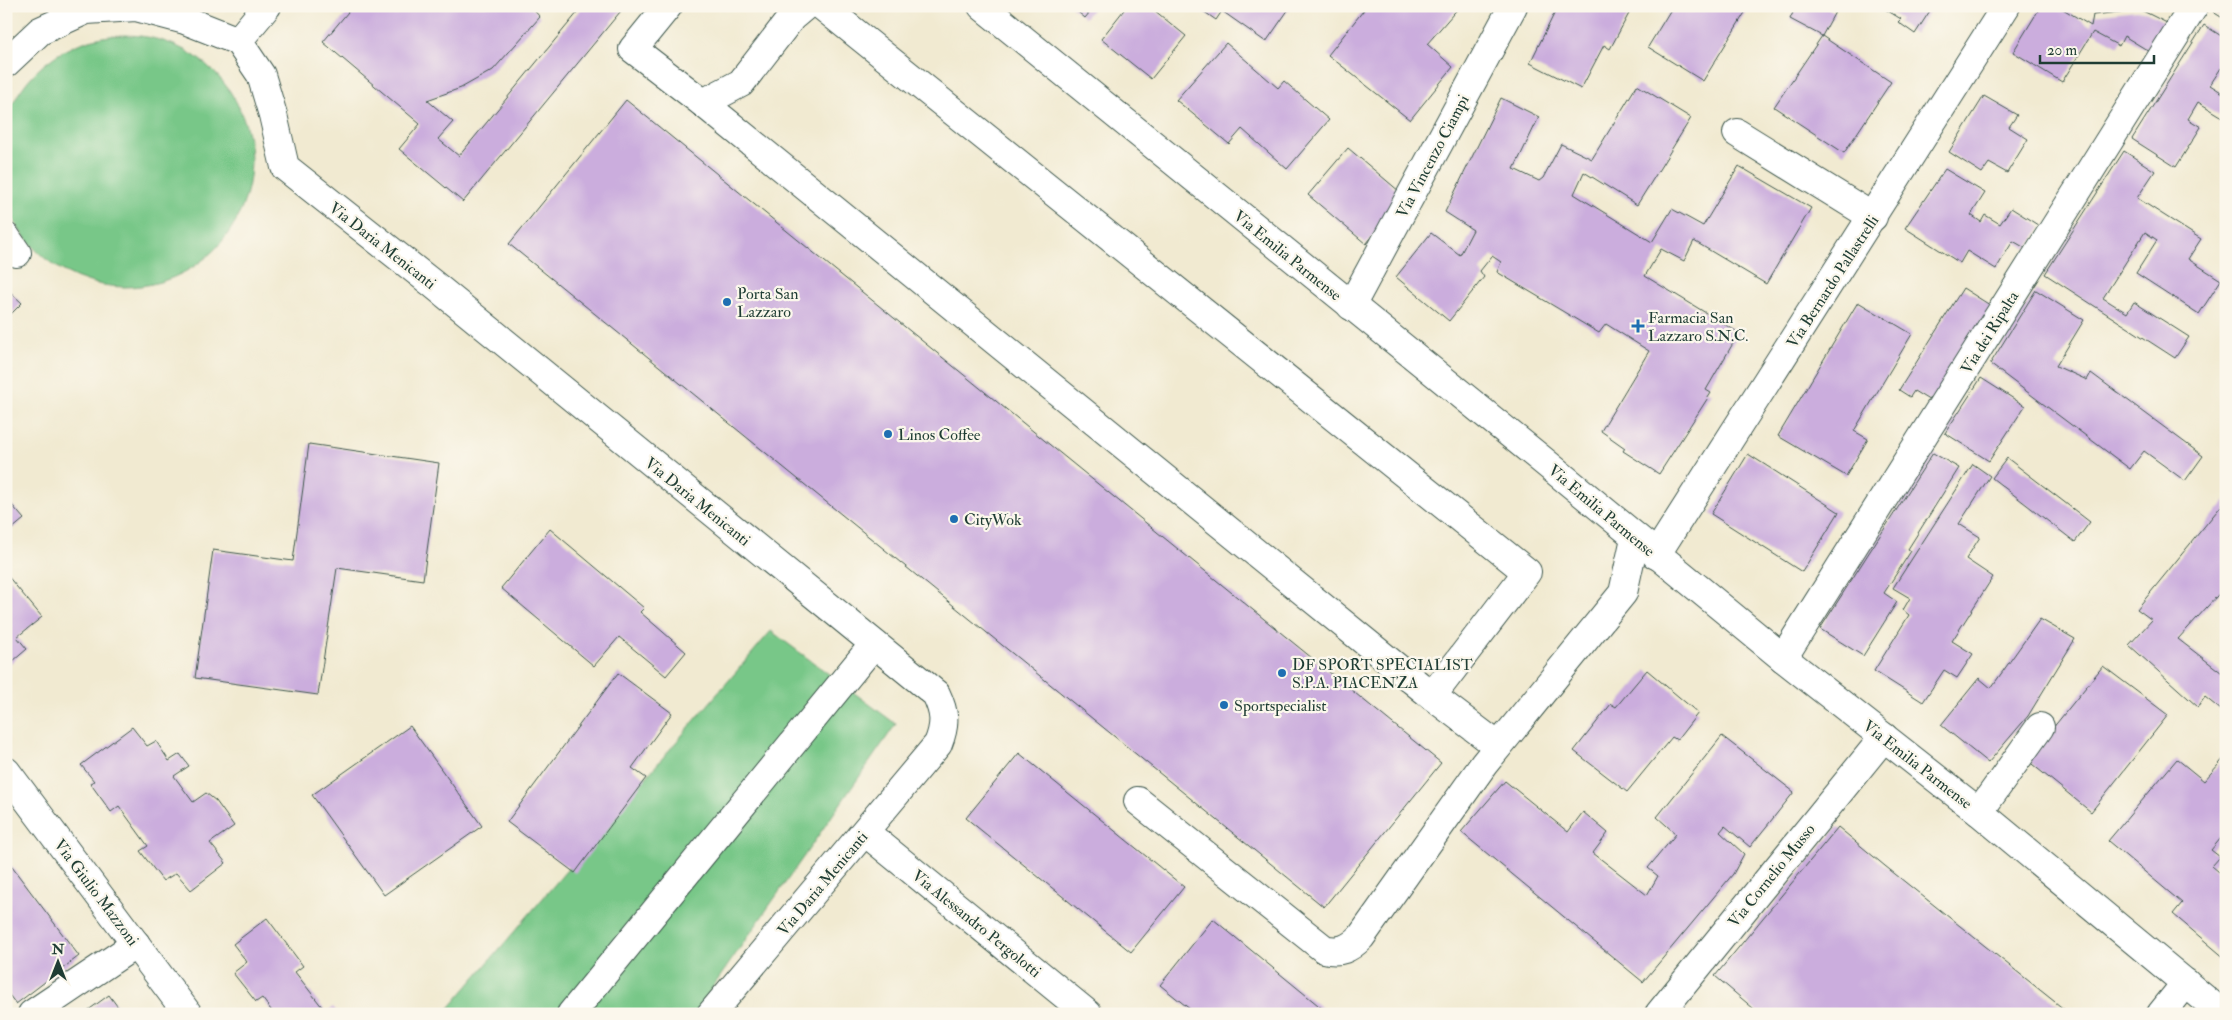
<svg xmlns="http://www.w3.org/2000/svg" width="2232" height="1020" font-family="'IM FELL Double Pica',serif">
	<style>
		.grass { fill: #78c788; stroke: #4c825e }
		.building { fill: #cbaddd }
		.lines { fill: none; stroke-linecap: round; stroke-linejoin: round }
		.minor-casing { stroke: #3e574c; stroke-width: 30 }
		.major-casing { stroke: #3e574c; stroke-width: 30 }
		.minor { stroke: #fff; stroke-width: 28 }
		.major { stroke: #fff; stroke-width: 28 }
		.poi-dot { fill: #1f6fb2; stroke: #fbf7ec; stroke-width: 2 }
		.labels { text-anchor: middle; stroke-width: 4.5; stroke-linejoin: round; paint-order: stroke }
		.street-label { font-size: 16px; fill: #1f3d34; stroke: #fbf7ec }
		.poi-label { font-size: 16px; fill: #1f3d34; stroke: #fbf7ec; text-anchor: start }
	</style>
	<rect width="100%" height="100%" fill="#fbf7ec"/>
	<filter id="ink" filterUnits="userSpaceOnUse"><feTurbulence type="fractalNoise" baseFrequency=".02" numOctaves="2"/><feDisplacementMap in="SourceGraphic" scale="10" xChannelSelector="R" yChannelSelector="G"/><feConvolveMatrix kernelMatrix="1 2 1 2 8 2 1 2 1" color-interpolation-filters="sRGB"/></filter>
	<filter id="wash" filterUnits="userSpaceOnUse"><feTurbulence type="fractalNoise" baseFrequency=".0096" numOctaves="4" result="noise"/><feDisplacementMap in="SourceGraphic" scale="20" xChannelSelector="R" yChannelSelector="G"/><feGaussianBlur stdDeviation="1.12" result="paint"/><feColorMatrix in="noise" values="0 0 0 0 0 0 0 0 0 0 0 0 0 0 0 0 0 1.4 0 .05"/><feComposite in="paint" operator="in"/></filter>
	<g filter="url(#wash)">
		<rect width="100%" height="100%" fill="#f1ead1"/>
		<!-- grass -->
		<g class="grass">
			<circle cx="125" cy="161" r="126"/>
			<path d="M771,631l125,93 -202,290h-250z"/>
		</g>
		<g id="blocks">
			<!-- building -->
			<g class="building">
				<path d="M353,6h177l10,11 -47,53 -32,18 -34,12 26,22 -15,17 21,17 124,-150h42l-162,196 -64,-53 21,-25 -97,-82z"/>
				<path d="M1071,6h24l-10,12z"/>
				<path d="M1127,6h22l37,30 -35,43 -50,-40z"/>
				<path d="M1196,6h95l-25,36 -44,-31 -6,9z"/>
				<path d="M1367,6h93l-33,38 26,23 -43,53 -82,-65z"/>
				<path d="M1558,6h75l-23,43 -6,-4 -23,44 -51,-26z"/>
				<path d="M1673,6h76l-46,75 -55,-34z"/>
				<path d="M1796,6h28l11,6 -13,24 69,46 -47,71 -70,-46 48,-71 -32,-17z"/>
				<path d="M1880,6h53l-18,28 -17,-12 3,-3z"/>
				<path d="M2041,6h17l33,20 2,-11 44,-5 6,1 26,13 -17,29 -28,-17 -5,10 -26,-14 -31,50 -49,-30z"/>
				<path d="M2217,6h9v14l-13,-8z"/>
				<path d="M2204,25l22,14v32l-5,-3 -11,17 16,10v24l-28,-17 -10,17 13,8 -25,40 -44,-28z"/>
				<path d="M1226,43l52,45 6,-7 45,39 -42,49 -45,-40 -13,15 -53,-44z"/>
				<path d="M1637,85l54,33 -54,87 -53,-33 -10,22 78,48 20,-33 31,17 36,-60 72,42 -45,76 -72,-43 -10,20 -23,-12 -16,27 94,57 -33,57 5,3 -52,81 -36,-23 2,-3 -24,-17 48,-80 -43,-27 -7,9 -102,-61 4,-10 -9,-6 -12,15 4,6 -35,44 -53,-44 35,-44 29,22 13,-25 -28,-18 56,-114 38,19 -25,52 25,12 4,-3 18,-34 31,15z"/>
				<path d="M1984,96l33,19 -8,12 19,12 -21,34 -18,-10 -7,10 -33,-21z"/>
				<path d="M626,100l815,663 -117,144 -815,-663z"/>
				<path d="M1348,148l58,49 -40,47 -58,-49z"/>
				<path d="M2124,151l31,20 -18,27 64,41 -13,20 33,21 -22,34 -63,-41 21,-33 -12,-8 -42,66 24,15 7,-11 55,35 -14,21 -130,-84z"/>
				<path d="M1945,169l40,24 -14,22 10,7 4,-7 15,9 11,-16 30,19 -14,22 -14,-8 -17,28 -29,-18 -7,12 -55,-35z"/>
				<path d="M6,288l16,15 -16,16z"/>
				<path d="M1963,288l30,19 -61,95 -18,-11 -4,6 -11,-7z"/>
				<path d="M2036,290l48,30 -28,46 31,14 4,-7 112,83 -18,25 -41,-30 -14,18 -140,-105z"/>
				<path d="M1858,302l54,32 -58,97 14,8 -22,37 -68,-40z"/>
				<path d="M1981,378l44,28 -36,55 -44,-28z"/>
				<path d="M309,444l130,19 -16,117 -86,-12 -19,127 -123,-17 18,-128 80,11z"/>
				<path d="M1933,453l26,15 -51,81 3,2 -27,42 13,9 -34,54 -43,-27z"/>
				<path d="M1748,454l91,58 -37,60 -91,-58z"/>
				<path d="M2007,458l83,64 -15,20 -83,-64z"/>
				<path d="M1973,464l17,12 -31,48 21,13 -14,22 27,18 -41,64 21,13 -16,24 -13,-8 -21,32 -49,-31 35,-56 -6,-5 7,-12 -17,-10z"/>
				<path d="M6,498l18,21 -18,15z"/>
				<path d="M2226,500v86l-48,53 48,37v38l-21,-17 -7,10 -69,-62 23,-25 -15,-11z"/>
				<path d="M550,529l94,79 -4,4 46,40 -20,24 -47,-39 -25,29 -93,-78z"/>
				<path d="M6,574l36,43 -25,20 10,12 -21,18z"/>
				<path d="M2040,619l35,20 -47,77 -40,47 -47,-38 38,-47 12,10z"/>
				<path d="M2103,666l65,49 -77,97 -64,-52z"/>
				<path d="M1647,670l51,43 -21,27 -5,-3 -45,55 -53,-41 37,-47 5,3z"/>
				<path d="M618,673l54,40 -40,55 14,10 -71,95 -68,-51z"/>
				<path d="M410,726l72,100 -98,69 -72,-100z"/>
				<path d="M132,727l15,19 9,-5 13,20 11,-7 9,12 -15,10 19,26 13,-9 10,8 18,25 -24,17 16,20 -35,27 -15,-17 -13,8 -23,-30 8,-5 -29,-40 -8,6 -21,-29 4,-2 -13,-16z"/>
				<path d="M1722,736l72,56 -44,55 -25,-21 -5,6 24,22 -11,20 -90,108 -182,-150 44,-51 63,51 15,-20 25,21 -15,20 54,42 11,-19 -10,-8 28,-34 -19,-17z"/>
				<path d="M1019,753l165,134 -53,65 -165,-134z"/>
				<path d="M2226,756v76l-15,18 9,7 -8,9 14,12v81l-53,-45 9,-11 -74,-62 69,-82 27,22z"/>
				<path d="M1838,827l47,39 185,148h-310l-45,-38z"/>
				<path d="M6,859l73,97 -63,48 -10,-13z"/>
				<path d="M267,918l36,48 -8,6 31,40 7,-5 6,7h-65l-12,-16 -6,4 -23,-29 14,-11 -14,-18z"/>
				<path d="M1213,919l116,95h-133l-36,-29z"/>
				<path d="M109,995l14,19h-40z"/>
			</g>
		</g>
	</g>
	<g filter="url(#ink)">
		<use href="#blocks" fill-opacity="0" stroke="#3e574c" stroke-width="1"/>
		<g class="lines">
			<defs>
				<g id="minor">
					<path d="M668,6l-35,43 70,54 38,-20 51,-66 13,-11"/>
					<path d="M822,6l705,566 -95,124 66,50"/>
					<path d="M238,41l23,34 12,40 12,52 148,117 503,410c9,19 10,30 2,50l-227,270"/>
					<path d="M238,41l29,-35"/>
					<path d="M6,63l34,-32 46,-21 50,-3 49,13 53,21"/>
					<path d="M703,103l729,593"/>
					<path d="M1737,133l136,84"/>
					<path d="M6,237l11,16"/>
					<path d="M1351,306l162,-300"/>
					<path d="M1656,555l350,-549"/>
					<path d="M1783,658l411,-652"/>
					<path d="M6,771l182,243"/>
					<path d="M1138,801l186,148c16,4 25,0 37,-12l123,-173 139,-171 12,-55"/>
					<path d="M1979,812l61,-85"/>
					<path d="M865,832l223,182"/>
					<path d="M32,1014l104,-70"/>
					<path d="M571,1014l303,-370"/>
					<path d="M1659,1014l225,-277"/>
					<path d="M2161,1014l25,-31"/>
				</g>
				<path id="major" d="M982,6l559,453 242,199 196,154 244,202"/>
			</defs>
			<!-- minor casing -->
			<use href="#minor" class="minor-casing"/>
			<!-- major casing -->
			<use href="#major" class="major-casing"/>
			<!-- minor -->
			<use href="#minor" class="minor"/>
			<!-- major -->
			<use href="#major" class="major"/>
		</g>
	</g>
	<!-- markers -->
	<g class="poi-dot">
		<circle cx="727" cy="302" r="5"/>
		<path d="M1635.5 318.5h5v5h5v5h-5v5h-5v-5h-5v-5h5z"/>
		<circle cx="888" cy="434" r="5"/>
		<circle cx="954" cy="519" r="5"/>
		<circle cx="1282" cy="673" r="5"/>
		<circle cx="1224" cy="705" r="5"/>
	</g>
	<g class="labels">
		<!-- street labels -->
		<g class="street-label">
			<text transform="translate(1432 156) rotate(-62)" y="6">Via Vincenzo Ciampi</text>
			<text transform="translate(383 245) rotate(38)" y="6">Via Daria Menicanti</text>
			<text transform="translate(1288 255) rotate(39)" y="6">Via Emilia Parmense</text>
			<text transform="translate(1832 281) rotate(-57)" y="6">Via Bernardo Pallastrelli</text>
			<text transform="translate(1989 332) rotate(-58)" y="6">Via dei Ripalta</text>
			<text transform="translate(698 501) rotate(39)" y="6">Via Daria Menicanti</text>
			<text transform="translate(1602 510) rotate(40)" y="6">Via Emilia Parmense</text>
			<text transform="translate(1918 764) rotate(38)" y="6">Via Emilia Parmense</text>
			<text transform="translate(1771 875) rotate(-51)" y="6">Via Cornelio Musso</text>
			<text transform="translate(822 883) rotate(-50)" y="6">Via Daria Menicanti</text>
			<text transform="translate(97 892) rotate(53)" y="6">Via Giulio Mazzoni</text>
			<text transform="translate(977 923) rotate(39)" y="6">Via Alessandro Pergolotti</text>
		</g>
		<!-- poi labels -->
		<g class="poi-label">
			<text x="737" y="299">Porta San<tspan x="737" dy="18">Lazzaro</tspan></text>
			<text x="1648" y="323">Farmacia San<tspan x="1648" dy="18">Lazzaro S.N.C.</tspan></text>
			<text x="898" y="440">Linos Coffee</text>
			<text x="964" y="525">CityWok</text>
			<text x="1292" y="670">DF SPORT SPECIALIST<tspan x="1292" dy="18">S.P.A. PIACENZA</tspan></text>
			<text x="1234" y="711">Sportspecialist</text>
		</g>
	</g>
	<!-- margin -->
	<rect width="2232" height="1020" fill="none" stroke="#fbf7ec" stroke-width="25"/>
	<!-- north arrow -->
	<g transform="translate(58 962)" stroke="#fbf7ec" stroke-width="4" paint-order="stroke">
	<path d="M0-4L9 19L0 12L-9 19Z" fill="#1f3d34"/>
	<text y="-8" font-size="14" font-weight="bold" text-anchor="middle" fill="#1f3d34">N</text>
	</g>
	<!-- scale -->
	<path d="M2040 55v8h114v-8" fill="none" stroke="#1f3d34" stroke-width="2.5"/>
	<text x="2047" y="55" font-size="15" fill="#1f3d34" stroke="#fbf7ec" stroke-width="4" paint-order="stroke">20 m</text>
</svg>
